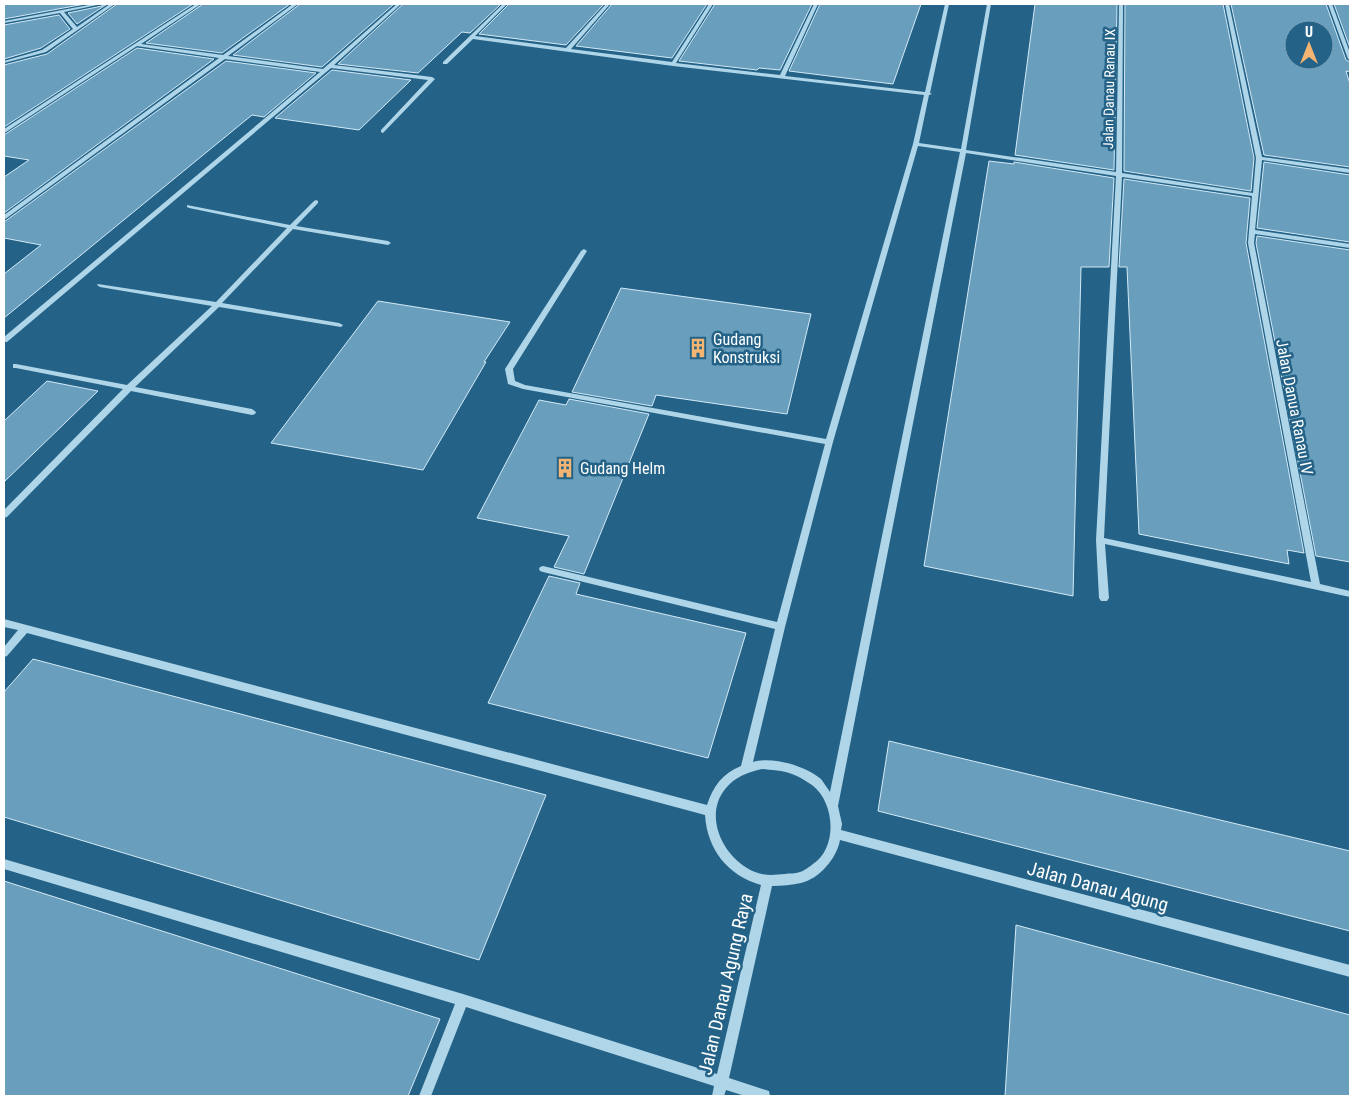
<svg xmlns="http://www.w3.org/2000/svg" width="1354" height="1100" font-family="'Roboto Condensed',sans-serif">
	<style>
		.building { fill: #699ebc; stroke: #d3eaf7; fill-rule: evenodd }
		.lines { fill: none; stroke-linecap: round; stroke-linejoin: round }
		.minor { fill: #afd5e9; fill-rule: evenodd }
		.labels { text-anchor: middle; stroke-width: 5; stroke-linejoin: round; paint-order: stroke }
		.far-street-label { font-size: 14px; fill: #fff; stroke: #246387 }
		.poi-label { font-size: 16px; fill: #fff; stroke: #246387; text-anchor: start }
		.street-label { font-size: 16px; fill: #fff; stroke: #246387 }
		.near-street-label { font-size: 19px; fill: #fff; stroke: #246387 }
	</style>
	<rect width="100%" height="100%" fill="#246387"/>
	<!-- building -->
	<g class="building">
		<path d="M4,4h81l-81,15z"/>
		<path d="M104,4h3l-30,20 -9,-11 34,-7z"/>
		<path d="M117,4h76l-189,123v-62l43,-11z"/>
		<path d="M203,4h87l-68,49 -76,-10z"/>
		<path d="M300,4h94l-72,63 -89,-12z"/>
		<path d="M403,4h98l-31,29 -8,-1 -44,41 -80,-9z"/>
		<path d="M509,4h95l-38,41 -87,-11z"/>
		<path d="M612,4h95l-35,54 -96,-12z"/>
		<path d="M715,4h97l-32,66 -21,-2 -2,2 -78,-9z"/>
		<path d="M820,4h101l-28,80 -104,-13z"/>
		<path d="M1035,4h82l-3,166 -99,-15z"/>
		<path d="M1125,4h98l31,154 -3,33 -127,-20z"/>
		<path d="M1231,4h95l20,56 4,2v10l-4,-1 4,13v83l-86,-12zM1294,30h30v30h-30z"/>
		<path d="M1334,4h16v44z"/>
		<path d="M59,15l11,14 -29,19 -37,11v-34z"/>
		<path d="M137,48l77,11 -210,154v-36l25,-17 -25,-4v-21z"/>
		<path d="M226,61l90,12 -52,44 -12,-2 -248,203v-44l37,-29 -37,-7v-16z"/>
		<path d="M332,70l79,10 -52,50 -84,-12z"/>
		<path d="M989,161l25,3v-2l100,16 -5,89h-28l-8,329 -149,-30z"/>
		<path d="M1264,162l86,13v67l-93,-14z"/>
		<path d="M1124,179l126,19 -4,45 58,310 -17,-3 2,14 -150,-30 -12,-267h-8z"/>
		<path d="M1257,236l93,14v312l-34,-6 -60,-313z"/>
		<path d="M621,288l190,26 -24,100 -131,-19 -4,11 -80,-14z"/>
		<path d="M378,301l132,21 -26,40h2l-63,108 -152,-27z"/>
		<path d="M47,381l51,10 -94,91v-61z"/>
		<path d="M569,399l80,15 -65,160 -30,-7 15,-31 -92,-18 62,-118 27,5z"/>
		<path d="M549,576l31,7 -4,11 170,39 -38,125 -220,-55z"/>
		<path d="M33,659l513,136 -67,165 -475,-143v-125z"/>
		<path d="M889,741l461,110v80l-472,-120z"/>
		<path d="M4,881l436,138 -32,77h-404z"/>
		<path d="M1016,925l334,90v81h-345z"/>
	</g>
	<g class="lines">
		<!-- minor -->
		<g class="minor">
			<path d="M94,4h8l-38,8 13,15 33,-23h5l-69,48 -42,11v-2l38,-11 31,-21 -13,-16 -56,10v-2z"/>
			<path d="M196,4h5l-60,40 82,11 70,-51h5l-70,52 95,13 74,-65h4l-67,61 98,12 3,2 -52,54 -2,-1v-2l47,-50 -97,-12 -324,274h-3v-5l316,-265 -95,-13 -221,161v-5l215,-157 -82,-12 -131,86 -2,1v-4z"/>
			<path d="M503,4h4l-32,32 91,12 40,-44h4l-39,45 101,13 37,-58h4l-37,59 104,12 34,-71h4l-33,72 140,16 20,-88h4l-19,89 2,1 -3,1 -10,48 42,6 26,-145h4l-25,146 150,22 3,-168h4l-1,169 131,20 3,-35 -31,-154h4l33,153 88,12v4l-88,-13 -7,70 95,14v4l-95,-14 -1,9 66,341 30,7v6l-245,-53 4,54 -2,3h-6l-2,-3 -3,-58 20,-364 -150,-23 -128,653 4,18 -1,6 509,135v12l-510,-137c-3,18 -21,39 -39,43 -9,2 -19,3 -29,3l-43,192 40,13 1,5h-25l-19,-6 -2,6h-12l2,-10 -248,-79 -35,89h-12l36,-92 -451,-135v-10l459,135 254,80 44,-189c-33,-9 -54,-36 -56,-70l-678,-182 -20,23 -3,1v-10l14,-17 -14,-3v-8l703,186c6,-19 16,-32 34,-39l34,-137 -232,-57 -3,-1 -1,-2 1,-2 3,-1 234,56 48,-178 -302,-55 -15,-5 -3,-15 76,-118 3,-2 3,2 -74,118 2,12 10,4 301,54 87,-295 11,-49 -251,-29 -200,-27 -26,25h-4v-2zM918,146l42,6 -130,640c-3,-4 -6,-9 -9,-13 -16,-13 -48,-23 -68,-17l32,-135 48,-185zM1122,177l130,19 -4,47 63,339 -207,-44zM762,769c9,1 21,1 30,5 6,2 14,7 20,11 23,17 26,63 1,79 -4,3 -9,7 -13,8 -5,2 -11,1 -15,2 -11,1 -20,2 -30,-2 -31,-12 -53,-56 -29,-84 9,-11 22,-16 36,-19z"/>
			<path d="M1328,4h4l18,49v7l-2,-1z"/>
			<path d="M316,200l2,1v2l-22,23 92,15 3,2 -3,2 -95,-16 -71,74 117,20 4,2 -2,2 -122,-20 -84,80 117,22 4,3 -1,2 -3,1 -121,-24 -124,126 -3,1v-8l119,-121 -107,-21h-3v-4h3l111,21 85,-79 -112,-19 -3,-2 1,-1 118,18 71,-74 -98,-20 -2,-1v-2l103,20 24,-24z"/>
		</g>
	</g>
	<!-- icons -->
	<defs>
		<symbol id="building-bare" viewBox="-9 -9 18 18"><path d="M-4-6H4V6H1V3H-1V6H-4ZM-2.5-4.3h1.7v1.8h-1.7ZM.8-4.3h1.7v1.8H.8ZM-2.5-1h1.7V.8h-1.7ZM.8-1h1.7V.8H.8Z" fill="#f4b572" stroke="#246387" stroke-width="2.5" paint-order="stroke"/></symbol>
	</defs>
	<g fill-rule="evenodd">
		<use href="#building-bare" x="684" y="334" width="28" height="28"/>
		<use href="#building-bare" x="551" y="454" width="28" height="28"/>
	</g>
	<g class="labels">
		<!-- far-street labels -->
		<g class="far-street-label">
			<text transform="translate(1109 89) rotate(-89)" y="5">Jalan Danau Ranau IX</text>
		</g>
		<!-- poi labels -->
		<g class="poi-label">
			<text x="713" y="345">Gudang<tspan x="713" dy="18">Konstruksi</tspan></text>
			<text x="580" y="474">Gudang Helm</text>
		</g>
		<!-- street labels -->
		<g class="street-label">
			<text transform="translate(1295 407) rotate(79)" y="6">Jalan Danua Ranau IV</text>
		</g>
		<!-- near-street labels -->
		<g class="near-street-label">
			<text transform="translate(1098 886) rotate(15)" y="7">Jalan Danau Agung</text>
			<text transform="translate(725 984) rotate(-77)" y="7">Jalan Danau Agung Raya</text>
		</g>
	</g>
	<!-- border -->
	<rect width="1354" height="1100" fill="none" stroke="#ffffff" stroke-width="10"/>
	<!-- north arrow -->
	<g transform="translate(1309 45)"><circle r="24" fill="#246387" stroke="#7ca1b7"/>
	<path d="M0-4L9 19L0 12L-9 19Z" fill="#f4b572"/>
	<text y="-8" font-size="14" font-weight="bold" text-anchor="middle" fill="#ffffff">U</text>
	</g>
</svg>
